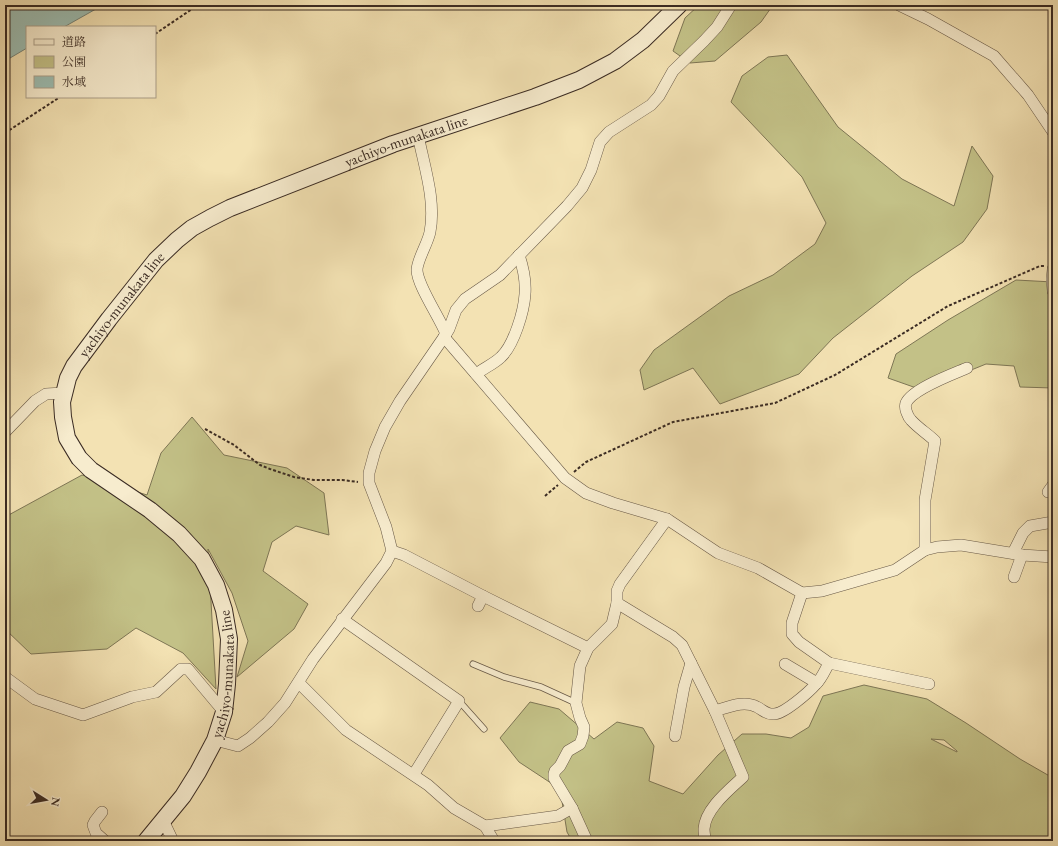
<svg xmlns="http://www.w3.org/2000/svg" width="1058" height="846" font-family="'EB Garamond','Noto Serif JP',serif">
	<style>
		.green { fill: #c3c187; stroke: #7e7655; fill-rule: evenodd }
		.water { fill: #9cbdb2; stroke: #758379 }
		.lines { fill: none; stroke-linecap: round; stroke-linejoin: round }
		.lane-casing { stroke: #685947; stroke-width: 7 }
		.street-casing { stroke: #685947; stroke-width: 12 }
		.secondary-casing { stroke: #3a2b23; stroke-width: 18 }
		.path { stroke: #3a2b23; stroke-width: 2; stroke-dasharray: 3 2; stroke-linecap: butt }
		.lane { stroke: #f7ecce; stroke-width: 5.5 }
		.street { stroke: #f7ecce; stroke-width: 11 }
		.secondary { stroke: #f7ecce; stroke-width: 16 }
		.labels { text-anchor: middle; stroke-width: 4; stroke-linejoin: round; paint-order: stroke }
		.street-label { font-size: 15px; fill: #3a2b23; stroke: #f7ecce }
	</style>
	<rect width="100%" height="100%" fill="#f3e2b3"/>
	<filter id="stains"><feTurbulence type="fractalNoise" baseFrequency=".005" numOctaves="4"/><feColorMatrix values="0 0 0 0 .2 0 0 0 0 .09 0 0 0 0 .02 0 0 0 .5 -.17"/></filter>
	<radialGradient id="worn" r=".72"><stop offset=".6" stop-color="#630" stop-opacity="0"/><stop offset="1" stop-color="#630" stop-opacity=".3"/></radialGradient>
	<!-- green -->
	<g class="green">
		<path d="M699,5h74l-12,17 -46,39 -25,2 -17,-12 12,-33z"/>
		<path d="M787,55l51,72 64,52 52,27 18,-60 21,30 -6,33 -24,33 -51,34 -79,62 -34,36 -79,30 -27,-36 -49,22 -4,-20 14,-20 75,-54 44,-21 42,-31 11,-21 -24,-46 -71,-75 11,-26 26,-19z"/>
		<path d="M1016,280l37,2v106l-33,-1 -6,-21 -28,-2 -64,26 -34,-12 8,-24 52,-34z"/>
		<path d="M192,417l32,38 63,13 37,25 5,42 -33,-9 -24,16 -9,29 45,33 -14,25 -57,48 11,-36 -16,-48 -24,-44 8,140 -33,-36 -47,-25 -29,21 -76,5 -26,-25v-112l77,-42 65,20 14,-42z"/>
		<path d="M864,685l63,14 39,24 54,36 33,19v63h-481l-5,-9 -7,-43 -41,-27 -19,-24 30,-36 29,7 35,30 23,-17 26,6 11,18 -5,35 34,13 35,-39 24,-21h24l25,4 18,-11 14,-31zM931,739l13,1 13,11v1z"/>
	</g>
	<!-- water -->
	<path class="water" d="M5,5h98l-39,22h-37v21l-22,13z"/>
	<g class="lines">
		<defs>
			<g id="lane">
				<path d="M473,664l31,13 37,10 35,16"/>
				<path d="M459,701l25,28"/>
			</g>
			<g id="street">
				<path d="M899,5l29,14 66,37 34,39 25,37"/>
				<path d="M418,135c6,31 18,65 12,97 -2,11 -13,28 -13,38 0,15 23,48 29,64"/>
				<path d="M1053,269l-1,10 1,12"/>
				<path d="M444,337l121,141 21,15 27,10 54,16 51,34 40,15 44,25 20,-2 73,-21 30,-20 12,-3 24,-2 61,10 31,2"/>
				<path d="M476,374c8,-6 18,-10 25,-17 13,-12 23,-46 24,-63 1,-13 -2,-27 -6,-39"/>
				<path d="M5,432l30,-31 11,-7 17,-1"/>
				<path d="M1048,492l5,-7"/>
				<path d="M925,550v-50l10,-59c-7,-7 -17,-13 -24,-21 -3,-3 -7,-12 -5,-17 6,-14 47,-29 61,-35"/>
				<path d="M392,551l12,4 79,41 105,52"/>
				<path d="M1013,553l10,-20 7,-7 23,-4"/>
				<path d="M1014,577l8,-22"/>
				<path d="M802,593l-10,30v11l7,8 30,21 100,21"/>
				<path d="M617,603l56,34 9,8 33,66 28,66c-14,13 -38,32 -39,52 0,4 1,8 1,12"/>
				<path d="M478,606l5,-10"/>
				<path d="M342,619l117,82 -45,73"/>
				<path d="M785,664l32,19"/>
				<path d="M5,677l30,22 48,16 49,-18 24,-5 25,-23h7l36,43"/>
				<path d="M299,683l47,47 82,55 26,23 31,18 9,15"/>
				<path d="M715,711c14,-4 29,-11 42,-4 6,3 10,8 17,7 10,0 35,-22 42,-30 6,-6 9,-14 13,-21"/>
				<path d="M675,736l9,-49 7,-24"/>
				<path d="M215,740l23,6 12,-8 18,-16 17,-19 28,-44 73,-96 6,-12 -6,-24 -17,-44v-10l6,-22 10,-24 15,-26 44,-64 5,-8 7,-19 9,-11 35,-24 67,-69 15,-18 9,-18 9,-28 9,-10 42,-27 8,-9 14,-25 31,-30 13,-14 14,-22"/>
				<path d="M102,812l-7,9 -2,4 3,8 9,8"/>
				<path d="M163,820l10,21"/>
				<path d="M485,826l73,-10 14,-8"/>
				<path d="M587,841l-15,-33 -18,-30v-4l1,-3 5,-5 8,-15 12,-7 3,-8 1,-9 -4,-9 -4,-15 4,-37 8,-18 24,-24 5,-21v-12l3,-7 47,-65"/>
			</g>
			<g id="secondary">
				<path id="s1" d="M146,841l37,-45 15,-24 17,-32 9,-28 3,-28 2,-45 -5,-29 -8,-25 -14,-26 -23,-25 -29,-24 -59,-40 -12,-12 -12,-20 -4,-21 -1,-15 6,-24 6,-12 35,-47 47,-59 21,-20 15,-12 18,-10 20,-10 163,-64 142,-47 44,-17 36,-19 28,-21 36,-35"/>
			</g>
		</defs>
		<!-- lane casing -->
		<use href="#lane" class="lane-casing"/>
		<!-- street casing -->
		<use href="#street" class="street-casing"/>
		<!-- secondary casing -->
		<use href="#secondary" class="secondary-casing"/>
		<!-- path -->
		<g class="path">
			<path d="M155,34l43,-29"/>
			<path d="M5,133l55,-36"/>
			<path d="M205,429l29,16 26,20 10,4 24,8 20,3h28l16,2"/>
			<path d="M574,472l12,-10 87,-40 102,-19 60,-28 113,-69 92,-40h4"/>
			<path d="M545,496l13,-11"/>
		</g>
		<!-- lane -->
		<use href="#lane" class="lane"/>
		<!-- street -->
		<use href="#street" class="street"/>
		<!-- secondary -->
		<use href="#secondary" class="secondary"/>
	</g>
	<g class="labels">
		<!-- street labels -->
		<g class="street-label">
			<text dy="5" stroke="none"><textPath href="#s1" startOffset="982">yachiyo-munakata line</textPath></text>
			<text dy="5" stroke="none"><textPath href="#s1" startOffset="646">yachiyo-munakata line</textPath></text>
			<text dy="5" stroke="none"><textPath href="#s1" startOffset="190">yachiyo-munakata line</textPath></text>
		</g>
	</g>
	<!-- margin -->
	<rect width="1058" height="846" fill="none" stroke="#f3e2b3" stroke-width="20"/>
	<rect x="6" y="6" width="1046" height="834" fill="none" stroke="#3a2b23" stroke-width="2"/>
	<rect x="10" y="10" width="1038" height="826" fill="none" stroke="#3a2b23"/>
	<!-- legend -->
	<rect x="26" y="26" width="130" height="72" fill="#f7ecce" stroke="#ab9f8a"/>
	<rect x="34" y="39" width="20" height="6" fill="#f7ecce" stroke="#ab9f8a"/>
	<text x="62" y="46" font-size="12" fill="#3a2b23">道路</text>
	<rect x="34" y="56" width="20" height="12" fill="#c3c187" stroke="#ab9f8a"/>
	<text x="62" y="66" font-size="12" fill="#3a2b23">公園</text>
	<rect x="34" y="76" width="20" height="12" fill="#9cbdb2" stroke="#ab9f8a"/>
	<text x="62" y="86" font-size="12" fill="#3a2b23">水域</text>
	<!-- north arrow -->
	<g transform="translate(46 800) rotate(101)" stroke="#f7ecce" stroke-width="3" paint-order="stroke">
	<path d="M0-3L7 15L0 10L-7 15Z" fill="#3a2b23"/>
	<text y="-6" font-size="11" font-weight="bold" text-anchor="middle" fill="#3a2b23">N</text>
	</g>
	<rect width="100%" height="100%" filter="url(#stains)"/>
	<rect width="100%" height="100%" fill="url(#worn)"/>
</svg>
